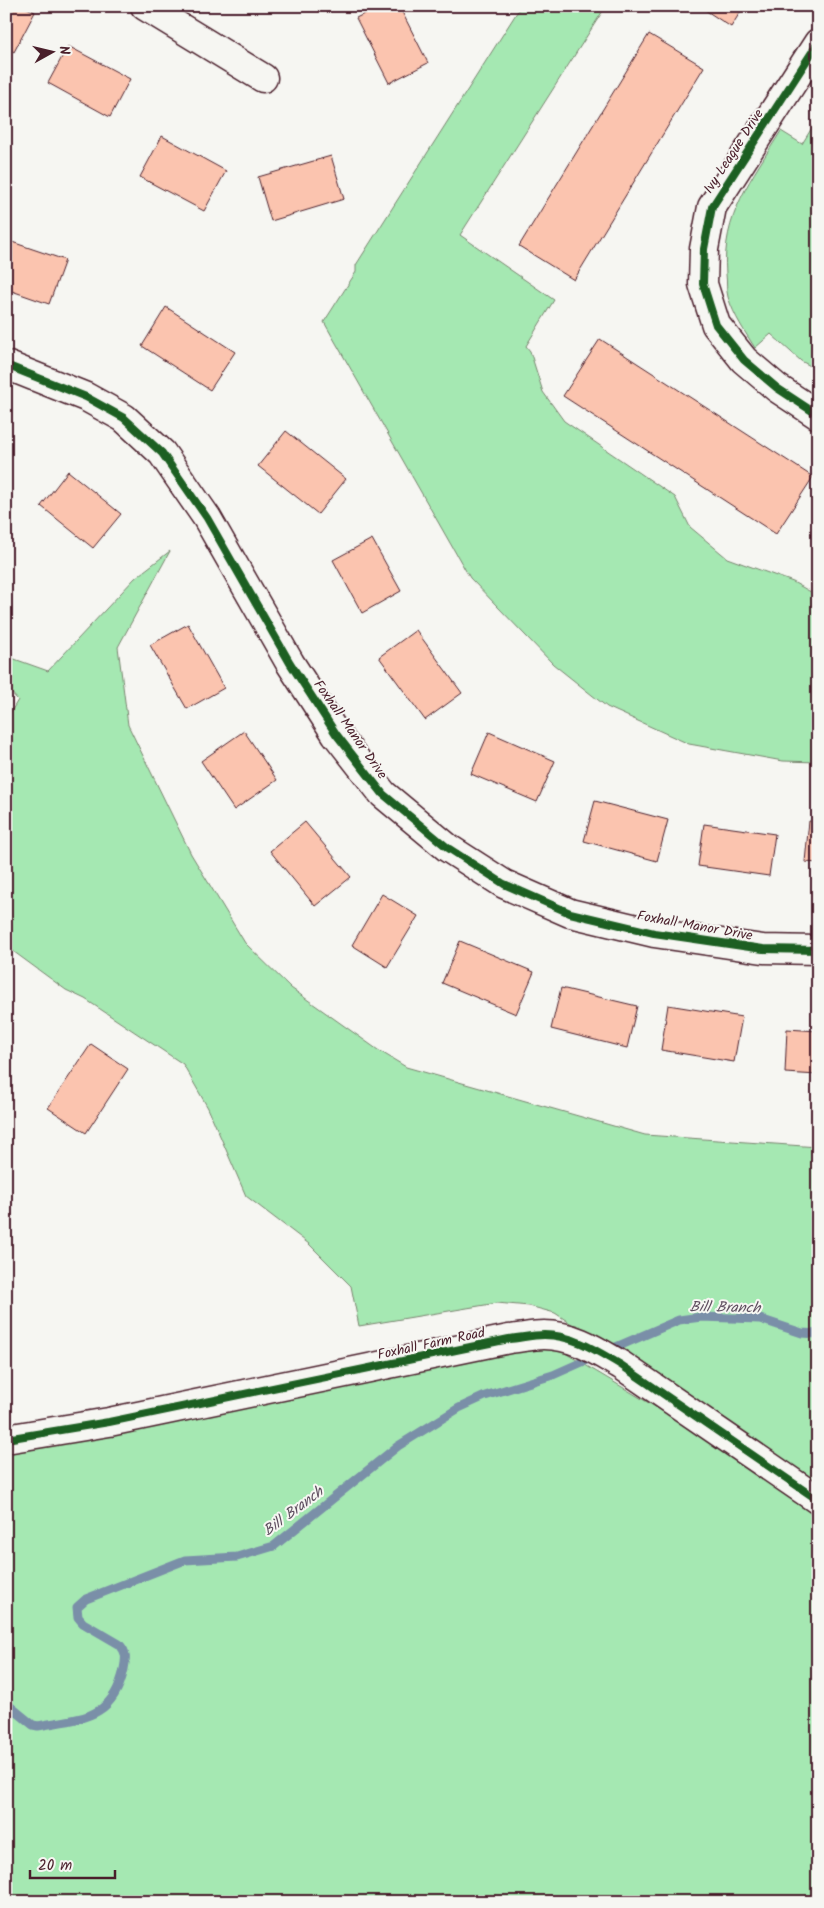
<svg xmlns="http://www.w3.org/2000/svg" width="824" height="1908" font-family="Kalam,sans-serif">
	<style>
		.green { fill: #a5e8b2; stroke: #78846e }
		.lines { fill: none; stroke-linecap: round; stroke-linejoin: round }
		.stream { stroke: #7a8fa8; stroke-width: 9 }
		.building { fill: #fbc4af; stroke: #4a1f2b }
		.minor-casing { stroke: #4a1f2b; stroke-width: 31 }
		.minor { stroke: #f6f6f2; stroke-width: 28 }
		.cycleway-casing { stroke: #f6f6f2; stroke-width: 11 }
		.cycleway { stroke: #1b5e20; stroke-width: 8 }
		.labels { text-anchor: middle; stroke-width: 4; stroke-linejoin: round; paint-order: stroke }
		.street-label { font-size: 14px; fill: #4a1f2b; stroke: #f6f6f2 }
		.water-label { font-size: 15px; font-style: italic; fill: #5e4e5f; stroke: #f6f6f2 }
	</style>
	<rect width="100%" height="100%" fill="#f6f6f2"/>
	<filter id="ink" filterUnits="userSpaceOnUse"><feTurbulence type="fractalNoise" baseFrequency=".02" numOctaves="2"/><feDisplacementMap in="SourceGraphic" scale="10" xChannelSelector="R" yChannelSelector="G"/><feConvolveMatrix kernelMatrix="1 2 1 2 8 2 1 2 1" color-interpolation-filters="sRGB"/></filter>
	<g filter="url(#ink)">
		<!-- green -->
		<g class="green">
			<path d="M521,6h85l-146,229 94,65 -28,46 4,5 13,41 21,29 111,76 15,30 37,31 66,24 25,14v166l-35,-1 -94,-17 -82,-37 -54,-43 -83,-86 -146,-256 32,-50v-7z"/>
			<path d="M818,118v252l-17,-9 -30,-27 -16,14c-10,-16 -21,-32 -27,-51 -2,-7 -1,-15 -2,-23 -5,-58 26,-96 55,-143l21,13z"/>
			<path d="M170,551l-52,96 10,78 63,129 54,89 46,45 87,62 28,17 239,68 173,12v340l-263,-174 -26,-7 -32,-3 -138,23 -8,-40 -42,-42 -63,-48 -38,-88 -25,-44 -98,-65 -19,-9 -60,-44v-226l12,-20 -12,-13v-31l42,15 87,-93z"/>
			<path d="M533,1346l27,4 151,90 107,74v388h-812v-455z"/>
		</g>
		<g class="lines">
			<!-- stream -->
			<g class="stream">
				<path d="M607,1351l72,-31 22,-3 59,2 42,14 16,1"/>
				<path d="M6,1703l27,22 5,1c43,-8 75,-6 86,-57 2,-10 3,-17 -5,-25l-36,-21 -5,-6 -1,-10 9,-8 99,-39 52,-3 37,-11 124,-100 61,-38 26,-12 68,-21 36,-16"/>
			</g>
		</g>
		<!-- building -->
		<g class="building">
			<path d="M6,6h17l12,6 -21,40 -8,-5z"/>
			<path d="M380,6h19l29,57 -39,20 -33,-65z"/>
			<path d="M699,6h45l-13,21z"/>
			<path d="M649,34l55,33 -130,213 -55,-34z"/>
			<path d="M68,46l62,33 -20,38 -62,-34z"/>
			<path d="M162,136l64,35 -22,40 -64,-34z"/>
			<path d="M331,156l13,43 -73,22 -13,-44z"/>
			<path d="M6,240l59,20 -16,44 -43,-15z"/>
			<path d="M166,307l69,45 -25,38 -68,-44z"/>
			<path d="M600,339l213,138 -37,57 -213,-138z"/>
			<path d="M286,431l60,48 -28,35 -60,-48z"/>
			<path d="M68,471l53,43 -28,34 -52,-42z"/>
			<path d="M372,539l29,52 -39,22 -29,-53z"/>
			<path d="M188,624l36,64 -37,21 -37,-64z"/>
			<path d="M416,630l46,63 -37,27 -46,-63z"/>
			<path d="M244,731l33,49 -43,30 -33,-49z"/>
			<path d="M489,732l66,29 -18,41 -66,-28z"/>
			<path d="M595,801l73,19 -11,41 -73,-20z"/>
			<path d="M809,821l9,1v41l-13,-1z"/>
			<path d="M305,822l46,55 -36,29 -45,-55z"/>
			<path d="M704,824l71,10 -6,42 -71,-10z"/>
			<path d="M382,894l36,22 -31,51 -35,-22z"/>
			<path d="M460,941l74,31 -18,42 -74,-31z"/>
			<path d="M561,988l76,18 -10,42 -76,-19z"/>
			<path d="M668,1005l74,12 -8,45 -73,-12z"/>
			<path d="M787,1029l31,2v44l-33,-2z"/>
			<path d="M91,1044l37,25 -42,64 -38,-25z"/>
		</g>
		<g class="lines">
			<defs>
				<g id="minor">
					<path d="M145,6l118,72"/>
					<path d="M818,43l-106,164 -8,42 -1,35 13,41 28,35 33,28 41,27"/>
					<path d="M6,365l80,32 38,21 38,35 45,65 83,145 46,71 47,60 65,54 56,36 66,29 84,20 109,16 55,1"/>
					<path d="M6,1439l103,-17 400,-83c11,-1 24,-4 35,-4 30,0 53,16 77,30l197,135"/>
				</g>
			</defs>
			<!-- minor casing -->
			<use href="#minor" class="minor-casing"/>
			<!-- minor -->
			<use href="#minor" class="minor"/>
			<defs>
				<g id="cycleway">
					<path d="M818,43l-106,164 -8,42 -1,35 13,41 28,35 33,28 41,27"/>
					<path d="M6,365l80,32 38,21 38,35 45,65 83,145 46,71 47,60 65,54 56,36 66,29 84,20 109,16 55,1"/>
					<path d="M6,1439l103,-17 400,-83c11,-1 24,-4 35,-4 30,0 53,16 77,30l197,135"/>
				</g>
			</defs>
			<!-- cycleway casing -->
			<use href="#cycleway" class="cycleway-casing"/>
			<!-- cycleway -->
			<use href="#cycleway" class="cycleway"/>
		</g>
	</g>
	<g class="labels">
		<!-- street labels -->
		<g class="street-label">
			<text transform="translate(733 151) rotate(-57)" y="5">Ivy League Drive</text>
			<text transform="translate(351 729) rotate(55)" y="5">Foxhall Manor Drive</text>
			<text transform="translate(695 925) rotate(10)" y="5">Foxhall Manor Drive</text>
			<text transform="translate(431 1343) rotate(-12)" y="5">Foxhall Farm Road</text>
		</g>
		<!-- water labels -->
		<g class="water-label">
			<text transform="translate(725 1307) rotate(1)" y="5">Bill Branch</text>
			<text transform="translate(293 1511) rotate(-37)" y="5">Bill Branch</text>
		</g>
	</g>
	<!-- margin -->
	<rect width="824" height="1908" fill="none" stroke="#f6f6f2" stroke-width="25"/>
	<rect x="12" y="12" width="799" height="1883" fill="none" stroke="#4a1f2b" stroke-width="2" filter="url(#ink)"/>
	<!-- north arrow -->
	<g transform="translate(52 52) rotate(82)" stroke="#f6f6f2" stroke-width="4" paint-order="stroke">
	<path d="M0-4L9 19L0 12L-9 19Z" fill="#4a1f2b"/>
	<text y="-8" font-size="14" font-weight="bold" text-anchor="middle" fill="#4a1f2b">N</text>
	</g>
	<!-- scale -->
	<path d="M30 1870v8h85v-8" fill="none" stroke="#4a1f2b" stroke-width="2.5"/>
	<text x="38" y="1870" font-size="15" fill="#4a1f2b" stroke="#f6f6f2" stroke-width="4" paint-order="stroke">20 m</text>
</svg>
